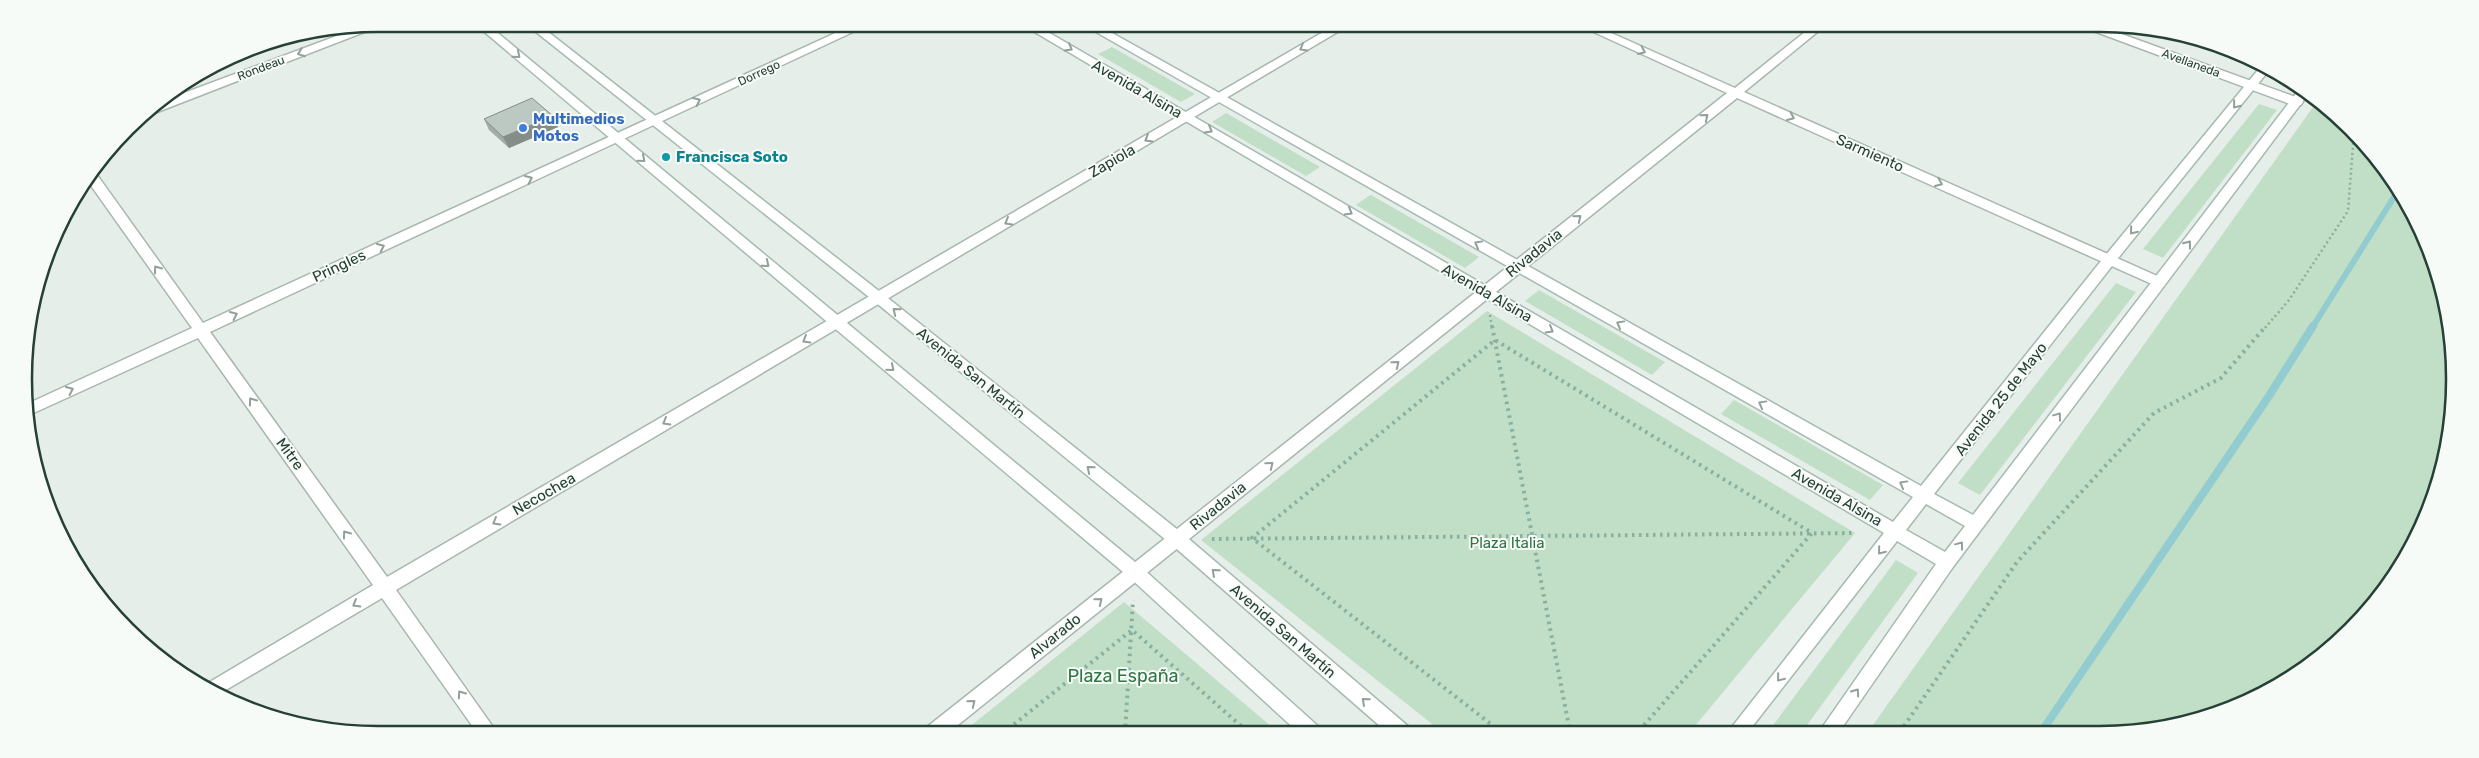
<svg xmlns="http://www.w3.org/2000/svg" width="2479" height="758" font-family="Rubik,sans-serif">
	<style>
		.green { fill: #c1dec6 }
		.lines { fill: none; stroke-linecap: round; stroke-linejoin: round }
		.stream-far1 { stroke: #92ccd0; stroke-width: 6 }
		.stream { stroke: #92ccd0; stroke-width: 8 }
		.street-casing { stroke: #a9b6b0; stroke-width: 3 }
		.secondary-casing { stroke: #a5bab1; stroke-width: 3 }
		.path-far1 { stroke: #88b0a0; stroke-width: 2.5; stroke-dasharray: 2 3; stroke-linecap: butt }
		.path { stroke: #88b0a0; stroke-width: 4; stroke-dasharray: 2.5 4.5; stroke-linecap: butt }
		.street { fill: #fff; fill-rule: evenodd }
		.secondary { fill: #fff; fill-rule: evenodd }
		.wall { fill: #a2ada8 }
		.shaded-wall { fill: #848d88 }
		.building { fill: #bcc9c3; stroke: #848d88 }
		.oneway { stroke: #92a09a }
		.shop-dot { fill: #3f7fe0; stroke: #f7fbf8; stroke-width: 2 }
		.culture-dot { fill: #0f9aa8; stroke: #f7fbf8; stroke-width: 2 }
		.labels { text-anchor: middle; stroke-width: 4; stroke-linejoin: round; paint-order: stroke }
		.far-street-label { font-size: 12px; fill: #264036; stroke: #f7fbf8 }
		.street-label { font-size: 15px; fill: #264036; stroke: #f7fbf8 }
		.shop-label { font-size: 15px; font-weight: bold; fill: #366cbe; stroke: #f7fbf8; text-anchor: start }
		.culture-label { font-size: 15px; font-weight: bold; fill: #0d838f; stroke: #f7fbf8; text-anchor: start }
		.park-label { font-size: 15px; fill: #317545; stroke: #f7fbf8 }
		.near-park-label { font-size: 18px; fill: #317545; stroke: #f7fbf8 }
		.rim { fill: none; stroke: #264036; stroke-width: 2.5 }
	</style>
	<rect width="100%" height="100%" fill="#e6eeea"/>
	<!-- green -->
	<g class="green">
		<path d="M1112,47l83,47 -14,8 -83,-48z"/>
		<path d="M2318,100l33,28 45,54 32,61 20,67 7,69 -7,70 -40,107 -74,90 -98,61 -90,24 -278,1z"/>
		<path d="M2259,104l18,6 -114,148 -20,-9z"/>
		<path d="M1226,113l94,54 -14,9 -94,-54z"/>
		<path d="M1370,195h1l108,62 -14,11 -109,-63z"/>
		<path d="M2116,283l20,9 -156,203 -22,-12z"/>
		<path d="M1539,290l126,72 -13,13 -127,-74z"/>
		<path d="M1487,311l368,222 -165,199h-248l-241,-192z"/>
		<path d="M1734,400l149,85 -13,15 -149,-86z"/>
		<path d="M1896,560l22,13 -116,159h-34z"/>
		<path d="M1124,602l155,131h-317z"/>
	</g>
	<g class="lines">
		<!-- stream-far1 -->
		<path class="stream-far1" d="M2312,328l87,-139"/>
		<!-- stream -->
		<path class="stream" d="M2042,731l227,-335 44,-70"/>
		<defs>
			<g id="street">
				<path d="M385,24l-238,92h-6l19,-14 206,-77z"/>
				<path d="M855,24h15l-660,308 177,245 950,-553h14l-955,566 102,144h-20l-96,-136 -163,96 -16,-8 170,-101 -175,-247 -171,78 -2,-11 167,-77 -105,-148 5,-8h3l108,151z"/>
				<path d="M1576,24h15l144,64 80,-64h12l-83,68 420,187 2,3 -7,5 -5,-2 -417,-187 -789,635h-23l2,-6 800,-634z"/>
				<path d="M2079,24h15l207,75 2,3 -2,3h-8l-213,-79z"/>
			</g>
			<g id="secondary">
				<path d="M475,24h12l654,543 178,160 2,6h-22l-170,-156z"/>
				<path d="M526,24h12l346,271 299,239 226,193 2,5 -23,1 -217,-189 -297,-243z"/>
				<path d="M1021,24h13l859,498 20,-25 -831,-473h14l825,462 184,-230 157,-191 8,4 -155,193 -181,232 39,21 328,-428 8,6 -356,474 -114,165h-20l117,-168 -39,-23 -149,191h-20l156,-199zM1926,504l39,22 -20,26 -39,-22z"/>
			</g>
		</defs>
		<!-- street casing -->
		<use href="#street" class="street-casing"/>
		<!-- secondary casing -->
		<use href="#secondary" class="secondary-casing"/>
		<!-- path-far1 -->
		<g class="path-far1">
			<path d="M1490,315l2,13"/>
			<path d="M2265,328l24,-28 59,-89 6,-79"/>
		</g>
		<!-- path -->
		<g class="path">
			<path d="M1492,326l78,406"/>
			<path d="M1212,539l644,-6"/>
			<path d="M1501,732l-249,-194 243,-198 317,193 -174,199"/>
			<path d="M1900,732l117,-170 137,-149 67,-35 45,-52"/>
			<path d="M1003,733l129,-103 117,103"/>
			<path d="M1125,733l8,-133"/>
		</g>
		<!-- street -->
		<use href="#street" class="street"/>
		<!-- secondary -->
		<use href="#secondary" class="secondary"/>
	</g>
	<!-- wall -->
	<path class="wall" d="M484,119l74,8 -49,21 -20,-18z"/>
	<!-- shaded-wall -->
	<path class="shaded-wall" d="M553,116l5,11 -49,21 -6,-11z"/>
	<!-- building -->
	<path class="building" d="M532,98l21,18 -50,21 -19,-18z"/>
	<!-- one-way arrows -->
	<defs><path id="oneway-chevron" d="M-2-3.5L2.5 0L-2 3.5" fill="none" stroke-width="1.6" stroke-linecap="round" stroke-linejoin="round" transform="scale(1.25)"/></defs>
	<g class="oneway">
		<use href="#oneway-chevron" transform="translate(1069 48) rotate(30)"/>
		<use href="#oneway-chevron" transform="translate(1303 48) rotate(150)"/>
		<use href="#oneway-chevron" transform="translate(1642 51) rotate(24)"/>
		<use href="#oneway-chevron" transform="translate(301 53) rotate(159)"/>
		<use href="#oneway-chevron" transform="translate(517 55) rotate(40)"/>
		<use href="#oneway-chevron" transform="translate(697 101) rotate(-25)"/>
		<use href="#oneway-chevron" transform="translate(2236 105) rotate(129)"/>
		<use href="#oneway-chevron" transform="translate(1705 117) rotate(-39)"/>
		<use href="#oneway-chevron" transform="translate(1791 117) rotate(24)"/>
		<use href="#oneway-chevron" transform="translate(1209 130) rotate(30)"/>
		<use href="#oneway-chevron" transform="translate(1148 139) rotate(150)"/>
		<use href="#oneway-chevron" transform="translate(642 159) rotate(40)"/>
		<use href="#oneway-chevron" transform="translate(529 179) rotate(-25)"/>
		<use href="#oneway-chevron" transform="translate(1939 183) rotate(24)"/>
		<use href="#oneway-chevron" transform="translate(1349 212) rotate(30)"/>
		<use href="#oneway-chevron" transform="translate(1578 218) rotate(-39)"/>
		<use href="#oneway-chevron" transform="translate(1008 222) rotate(150)"/>
		<use href="#oneway-chevron" transform="translate(2133 231) rotate(129)"/>
		<use href="#oneway-chevron" transform="translate(1478 244) rotate(-151)"/>
		<use href="#oneway-chevron" transform="translate(2188 244) rotate(-52)"/>
		<use href="#oneway-chevron" transform="translate(381 247) rotate(-25)"/>
		<use href="#oneway-chevron" transform="translate(766 264) rotate(40)"/>
		<use href="#oneway-chevron" transform="translate(157 269) rotate(-126)"/>
		<use href="#oneway-chevron" transform="translate(896 311) rotate(-141)"/>
		<use href="#oneway-chevron" transform="translate(234 315) rotate(-25)"/>
		<use href="#oneway-chevron" transform="translate(1620 324) rotate(-151)"/>
		<use href="#oneway-chevron" transform="translate(1550 330) rotate(30)"/>
		<use href="#oneway-chevron" transform="translate(806 340) rotate(150)"/>
		<use href="#oneway-chevron" transform="translate(1396 364) rotate(-39)"/>
		<use href="#oneway-chevron" transform="translate(891 368) rotate(40)"/>
		<use href="#oneway-chevron" transform="translate(70 390) rotate(-25)"/>
		<use href="#oneway-chevron" transform="translate(252 401) rotate(-126)"/>
		<use href="#oneway-chevron" transform="translate(1762 404) rotate(-151)"/>
		<use href="#oneway-chevron" transform="translate(2058 416) rotate(-53)"/>
		<use href="#oneway-chevron" transform="translate(666 422) rotate(150)"/>
		<use href="#oneway-chevron" transform="translate(1270 465) rotate(-39)"/>
		<use href="#oneway-chevron" transform="translate(1090 469) rotate(-141)"/>
		<use href="#oneway-chevron" transform="translate(1903 484) rotate(-151)"/>
		<use href="#oneway-chevron" transform="translate(496 522) rotate(150)"/>
		<use href="#oneway-chevron" transform="translate(346 534) rotate(-126)"/>
		<use href="#oneway-chevron" transform="translate(1960 545) rotate(-53)"/>
		<use href="#oneway-chevron" transform="translate(1881 551) rotate(129)"/>
		<use href="#oneway-chevron" transform="translate(1215 572) rotate(-139)"/>
		<use href="#oneway-chevron" transform="translate(1099 601) rotate(-39)"/>
		<use href="#oneway-chevron" transform="translate(356 604) rotate(150)"/>
		<use href="#oneway-chevron" transform="translate(1780 678) rotate(129)"/>
		<use href="#oneway-chevron" transform="translate(1856 692) rotate(-55)"/>
		<use href="#oneway-chevron" transform="translate(461 694) rotate(-125)"/>
		<use href="#oneway-chevron" transform="translate(1365 701) rotate(-139)"/>
		<use href="#oneway-chevron" transform="translate(972 703) rotate(-39)"/>
	</g>
	<!-- markers -->
	<circle class="shop-dot" cx="523" cy="128" r="5"/>
	<circle class="culture-dot" cx="666" cy="157" r="5"/>
	<g class="labels">
		<!-- far-street labels -->
		<g class="far-street-label">
			<text transform="translate(2191 63) rotate(20)" y="4">Avellaneda</text>
			<text transform="translate(261 68) rotate(-21)" y="4">Rondeau</text>
			<text transform="translate(759 73) rotate(-25)" y="4">Dorrego</text>
		</g>
		<!-- street labels -->
		<g class="street-label">
			<text transform="translate(1137 89) rotate(30)" y="5">Avenida Alsina</text>
			<text transform="translate(1870 153) rotate(24)" y="5">Sarmiento</text>
			<text transform="translate(1112 161) rotate(-30)" y="5">Zapiola</text>
			<text transform="translate(1534 253) rotate(-39)" y="5">Rivadavia</text>
			<text transform="translate(339 266) rotate(-25)" y="5">Pringles</text>
			<text transform="translate(1487 293) rotate(30)" y="5">Avenida Alsina</text>
			<text transform="translate(971 373) rotate(39)" y="5">Avenida San Martín</text>
			<text transform="translate(2001 399) rotate(-52)" y="5">Avenida 25 de Mayo</text>
			<text transform="translate(290 454) rotate(54)" y="5">Mitre</text>
			<text transform="translate(544 494) rotate(-30)" y="5">Necochea</text>
			<text transform="translate(1837 497) rotate(30)" y="5">Avenida Alsina</text>
			<text transform="translate(1218 506) rotate(-39)" y="5">Rivadavia</text>
			<text transform="translate(1283 631) rotate(41)" y="5">Avenida San Martín</text>
			<text transform="translate(1055 636) rotate(-39)" y="5">Alvarado</text>
		</g>
		<!-- shop labels -->
		<g class="shop-label">
			<text x="533" y="124">Multimedios<tspan x="533" dy="17">Motos</tspan></text>
		</g>
		<!-- culture labels -->
		<g class="culture-label">
			<text x="676" y="162">Francisca Soto</text>
		</g>
		<!-- park labels -->
		<g class="park-label">
			<text x="1507" y="548">Plaza Italia</text>
		</g>
		<!-- near-park labels -->
		<g class="near-park-label">
			<text x="1123" y="682">Plaza España</text>
		</g>
	</g>
	<!-- crop -->
	<path d="M0 0H2479V758H0ZM378 32H2100A346 346 0 0 1 2446 378V380A346 346 0 0 1 2100 726H378A346 346 0 0 1 32 380V378A346 346 0 0 1 378 32Z" fill="#f7fbf8" fill-rule="evenodd"/>
	<path class="rim" d="M378 32H2100A346 346 0 0 1 2446 378V380A346 346 0 0 1 2100 726H378A346 346 0 0 1 32 380V378A346 346 0 0 1 378 32Z"/>
</svg>
